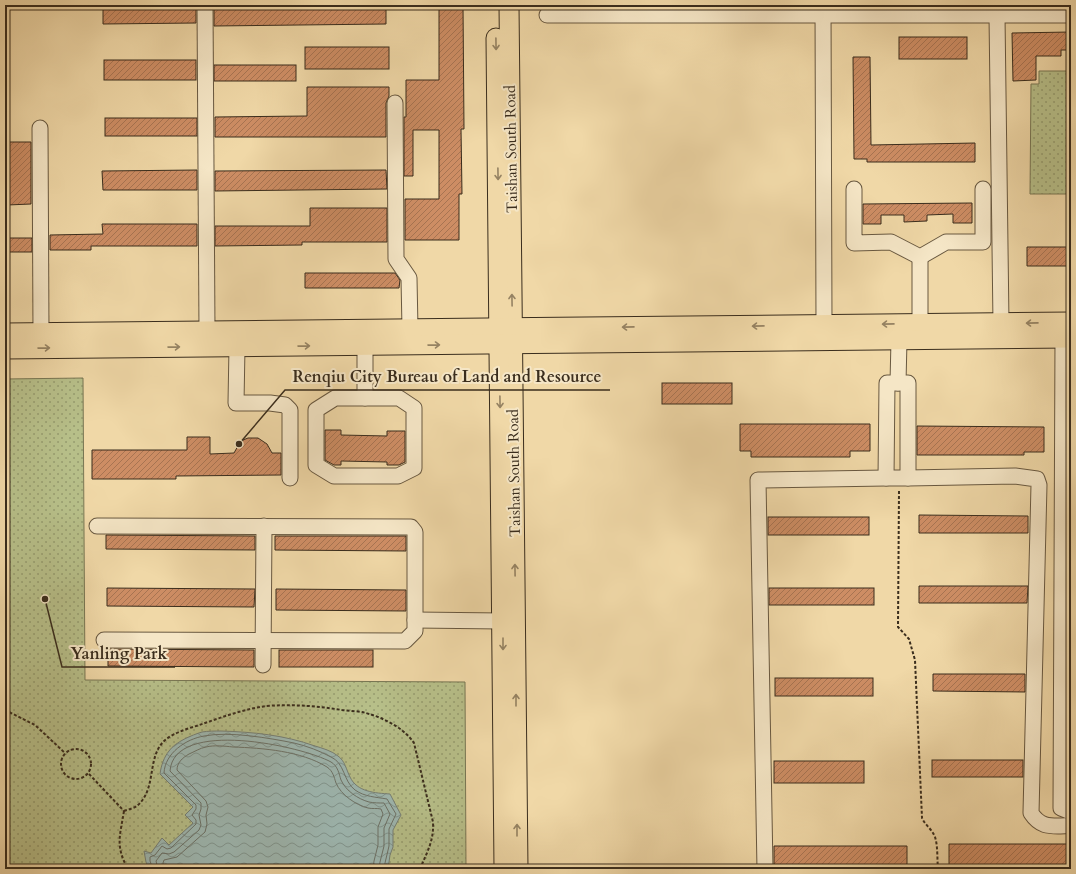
<svg xmlns="http://www.w3.org/2000/svg" width="1076" height="874" font-family="Cardo,serif">
	<style>
		.green { fill: url(#green-dots); stroke: #787653 }
		.water { fill: url(#water-waves); stroke: #768076 }
		.lines { fill: none; stroke-linecap: round; stroke-linejoin: round }
		.shore { stroke: #6c7268; stroke-width: 1 }
		.building { fill: url(#building-hatch); stroke: #3a2d1d }
		.minor-casing { stroke: #685840; stroke-width: 17 }
		.major-casing { stroke: #3a2d1d; stroke-width: 21 }
		.path { stroke: #3a2d1d; stroke-width: 2; stroke-dasharray: 3 2; stroke-linecap: butt }
		.minor { stroke: #f5e6c6; stroke-width: 15 }
		.major { stroke: #f0d8a7; stroke-width: 19 }
		.oneway { stroke: #958262 }
		.labels { text-anchor: middle; stroke-width: 4; stroke-linejoin: round; paint-order: stroke }
		.street-label { font-size: 15px; fill: #3a2d1d; stroke: #f5e6c6 }
		.leader { fill: none; stroke: #3a2d1d; stroke-width: 1.5 }
		.callout-dot { fill: #3a2d1d; stroke: #f5e6c6; stroke-width: 1.5 }
		.callout-label { font-size: 16px; text-anchor: middle; font-weight: bold; fill: #3a2d1d; stroke: #f5e6c6; stroke-width: 4; stroke-linejoin: round; paint-order: stroke }
	</style>
	<defs>
		<pattern id="green-dots" width="8" height="8" patternUnits="userSpaceOnUse"><rect width="8" height="8" fill="#b7bf89"/><path d="M2 2h.1M6 6h.1" fill="none" stroke="#969c6f" stroke-width="1.8" stroke-linecap="round"/></pattern>
		<pattern id="water-waves" width="16" height="10" patternUnits="userSpaceOnUse"><rect width="16" height="10" fill="#9eb8b2"/><path d="M0 5q4-4 8 0t8 0" fill="none" stroke="#829690"/></pattern>
		<pattern id="building-hatch" width="6" height="6" patternUnits="userSpaceOnUse"><rect width="6" height="6" fill="#cd8d64"/><path d="M-1 1l2-2M0 6l6-6M5 7l2-2" fill="none" stroke="#a77452"/></pattern>
	</defs>
	<rect width="100%" height="100%" fill="#f0d8a7"/>
	<filter id="stains"><feTurbulence type="fractalNoise" baseFrequency=".005" numOctaves="4"/><feColorMatrix values="0 0 0 0 .2 0 0 0 0 .09 0 0 0 0 .02 0 0 0 .5 -.17"/></filter>
	<radialGradient id="worn" r=".72"><stop offset=".6" stop-color="#630" stop-opacity="0"/><stop offset="1" stop-color="#630" stop-opacity=".3"/></radialGradient>
	<!-- green -->
	<g class="green">
		<path d="M1039,71h32v123h-41l1,-110h8z"/>
		<path d="M83,378l2,302 380,2 1,187h-461v-490z"/>
	</g>
	<!-- water -->
	<path class="water" d="M221,731c32,1 63,4 94,15 7,2 17,5 23,10 7,5 8,13 12,21 7,15 25,16 40,17l11,21 -8,15v17l-3,8 -2,14h-239l-3,-7 -2,-11 7,2 11,-15 7,7 24,-22 -8,-8 8,-8 -33,-33c1,-8 4,-17 9,-23 6,-9 23,-16 33,-19 6,-1 13,-1 19,-1z"/>
	<g class="lines">
		<!-- shore -->
		<g class="shore">
			<path d="M153,869l-3,-8v-4l5,-2 7,-9 5,3 4,-1 25,-24v-4l-4,-5 4,-6v-4l-32,-32c1,-20 22,-34 40,-37 25,-5 65,2 90,7 13,3 26,8 37,14 14,6 12,24 24,33 10,7 21,7 32,9l9,15 -7,15v17l-4,17 -1,6"/>
			<path d="M158,869l-2,-8 6,-8 7,1 5,-2 25,-22 2,-5 -2,-10 2,-6v-6l-31,-32c4,-53 132,-25 161,-9 7,4 8,12 10,18 5,11 17,19 28,22 5,1 10,1 15,1l6,11 -6,14v18l-4,16 -1,7"/>
			<path d="M164,869l-1,-6 1,-3 13,-3 28,-25 2,-8 -1,-9 2,-8 -2,-6 -29,-31c0,-7 5,-12 12,-16 5,-2 11,-6 17,-7 8,-2 18,-1 27,0 30,1 68,4 94,20 6,4 7,10 9,16 5,12 20,22 32,25 4,1 9,0 13,1l2,5 -5,13v18l-4,16 -1,8"/>
		</g>
	</g>
	<!-- building -->
	<g class="building">
		<path d="M103,5h93v18l-93,1z"/>
		<path d="M214,5h172v19l-172,2z"/>
		<path d="M463,5l1,124h-3l1,65h-3v46h-54v-41h34v-69h-26v46h-9v-59h2v-37h33v-74z"/>
		<path d="M1071,32v18h-10v6h-25v24l-23,1 -1,-48z"/>
		<rect x="899" y="37" width="68" height="22"/>
		<rect x="305" y="47" width="84" height="22"/>
		<path d="M853,57h17l1,88 104,-2v19h-108v-3h-13z"/>
		<rect x="104" y="60" width="92" height="20"/>
		<rect x="214" y="65" width="82" height="16"/>
		<path d="M307,87h82v9l-3,7v34h-171v-20l92,-1z"/>
		<rect x="105" y="118" width="92" height="18"/>
		<path d="M6,142h25v62l-24,1z"/>
		<path d="M197,170v20h-94l-1,-19z"/>
		<path d="M386,170l1,19 -172,2v-20z"/>
		<path d="M972,203v20h-19v-9l-26,1v6l-23,1v-7h-23v9h-18v-20z"/>
		<path d="M310,208h77v34h-85v3l-87,1v-20h95z"/>
		<path d="M102,224h95v22h-106v4h-41v-15l53,-1z"/>
		<rect x="7" y="238" width="25" height="14"/>
		<path d="M1027,247h44l-1,19h-43z"/>
		<path d="M305,273h90l5,7 -1,8h-94z"/>
		<rect x="662" y="383" width="70" height="21"/>
		<path d="M740,424h130v27h-20v6h-99v-6h-11z"/>
		<path d="M917,426l127,1v25h-20v3h-107z"/>
		<path d="M325,430h16v5l46,1v-5h18v31l-6,3h-12v-3l-46,-1v4h-7l-9,-5z"/>
		<path d="M187,437h23v17l24,-1 5,-9 4,-4 5,-2h10l9,6 5,9h9v22l-105,1v3h-84v-29h95z"/>
		<path d="M919,515l109,1v17h-109z"/>
		<rect x="768" y="517" width="101" height="18"/>
		<path d="M106,535l149,1v14l-149,-1z"/>
		<path d="M275,536h131v15l-131,-1z"/>
		<path d="M919,586h109l-1,17h-108z"/>
		<path d="M107,588l148,1 -1,18 -147,-1z"/>
		<rect x="769" y="588" width="105" height="17"/>
		<path d="M276,589l130,1v21l-130,-1z"/>
		<path d="M108,649l146,1v17l-146,-1z"/>
		<rect x="279" y="650" width="94" height="17"/>
		<path d="M933,674h92v18l-92,-1z"/>
		<rect x="775" y="678" width="98" height="18"/>
		<rect x="932" y="760" width="91" height="17"/>
		<rect x="774" y="761" width="90" height="22"/>
		<path d="M949,844h122v22h-114v3h-8z"/>
		<path d="M774,846h133v22h-126v1h-7z"/>
	</g>
	<g class="lines">
		<defs>
			<g id="minor">
				<path d="M205,5l2,326"/>
				<path d="M823,5l1,320"/>
				<path d="M999,5l-2,11 4,307"/>
				<path d="M547,15h524"/>
				<path d="M395,103l1,156 13,19 1,51"/>
				<path d="M40,128l1,205"/>
				<path d="M854,189v54l37,-1 29,15 26,-15h37v-53"/>
				<path d="M920,257v67"/>
				<path d="M1063,339l-2,469 10,4"/>
				<path d="M237,347l-1,56h34l15,2 5,5v68"/>
				<path d="M887,383h21v95h-22z"/>
				<path d="M898,383l1,-43"/>
				<path d="M335,398h64l15,10v60l-16,8h-64l-18,-11v-55z"/>
				<path d="M365,398v-53"/>
				<path d="M908,478l107,-2 22,3 2,6 -8,328c11,17 23,12 40,13"/>
				<path d="M97,526l314,1 4,5v99l-10,10 -301,-1"/>
				<path d="M415,620l87,1"/>
				<path d="M263,665l1,-139"/>
				<path d="M765,869l-7,-389 128,-2"/>
			</g>
			<g id="major">
				<path d="M509,5l9,864"/>
				<path d="M496,38l8,831"/>
				<path d="M5,333l1066,-11"/>
				<path d="M5,349l1066,-11"/>
			</g>
		</defs>
		<!-- minor casing -->
		<use href="#minor" class="minor-casing"/>
		<!-- major casing -->
		<use href="#major" class="major-casing"/>
		<!-- path -->
		<g class="path">
			<path d="M899,491l-1,136 11,12 6,21 7,158c3,7 10,11 13,19 3,9 2,22 3,32"/>
			<path d="M5,710l30,15 30,28"/>
			<circle cx="76" cy="764" r="15"/>
			<path d="M89,774l35,37"/>
			<path d="M124,811c5,-2 11,-3 14,-6 21,-19 6,-54 33,-69 10,-6 23,-9 34,-13 20,-7 40,-14 61,-17 26,-2 51,0 76,4 8,1 17,1 24,3 18,5 38,15 48,30l19,79c1,19 -6,30 -13,47"/>
			<path d="M124,811c-4,25 -9,35 4,58"/>
		</g>
		<!-- minor -->
		<use href="#minor" class="minor"/>
		<!-- major -->
		<use href="#major" class="major"/>
	</g>
	<!-- one-way arrows -->
	<defs><path id="oneway-shaft" d="M-6 0H5M1.5-3L5.5 0L1.5 3" fill="none" stroke-width="1.6" stroke-linecap="round" stroke-linejoin="round"/></defs>
	<g class="oneway">
		<use href="#oneway-shaft" transform="translate(496 44) rotate(89)"/>
		<use href="#oneway-shaft" transform="translate(498 174) rotate(89)"/>
		<use href="#oneway-shaft" transform="translate(512 300) rotate(-91)"/>
		<use href="#oneway-shaft" transform="translate(1032 323) rotate(179)"/>
		<use href="#oneway-shaft" transform="translate(888 324) rotate(179)"/>
		<use href="#oneway-shaft" transform="translate(758 326) rotate(179)"/>
		<use href="#oneway-shaft" transform="translate(628 327) rotate(179)"/>
		<use href="#oneway-shaft" transform="translate(434 345) rotate(-1)"/>
		<use href="#oneway-shaft" transform="translate(304 346) rotate(-1)"/>
		<use href="#oneway-shaft" transform="translate(174 347) rotate(-1)"/>
		<use href="#oneway-shaft" transform="translate(44 348) rotate(-1)"/>
		<use href="#oneway-shaft" transform="translate(500 402) rotate(89)"/>
		<use href="#oneway-shaft" transform="translate(515 570) rotate(-91)"/>
		<use href="#oneway-shaft" transform="translate(503 644) rotate(90)"/>
		<use href="#oneway-shaft" transform="translate(516 700) rotate(-90)"/>
		<use href="#oneway-shaft" transform="translate(517 830) rotate(-90)"/>
	</g>
	<g class="labels">
		<!-- street labels -->
		<g class="street-label">
			<text transform="translate(511 149) rotate(-91)" y="5">Taishan South Road</text>
			<text transform="translate(514 473) rotate(-91)" y="5">Taishan South Road</text>
		</g>
	</g>
	<!-- callouts -->
	<path class="leader" d="M239 444L285 390H610M45 599L62 667H175"/>
	<g class="callout-dot">
		<circle cx="239" cy="444" r="4"/>
		<circle cx="45" cy="599" r="4"/>
	</g>
	<g class="callout-label">
		<text x="447" y="382">Renqiu City Bureau of Land and Resource</text>
		<text x="119" y="659">Yanling Park</text>
	</g>
	<!-- margin -->
	<rect width="1076" height="874" fill="none" stroke="#f0d8a7" stroke-width="20"/>
	<rect x="6" y="6" width="1064" height="862" fill="none" stroke="#3a2d1d" stroke-width="2"/>
	<rect x="10" y="10" width="1056" height="854" fill="none" stroke="#3a2d1d"/>
	<rect width="100%" height="100%" filter="url(#stains)"/>
	<rect width="100%" height="100%" fill="url(#worn)"/>
</svg>
